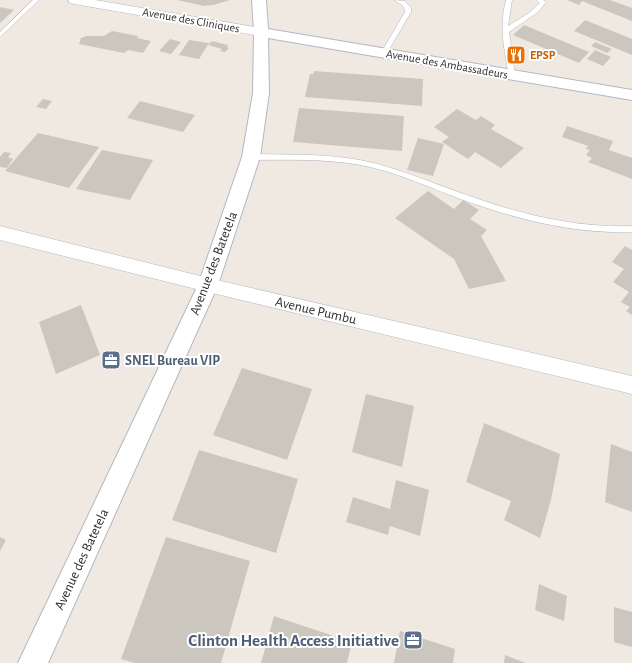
<svg xmlns="http://www.w3.org/2000/svg" width="632" height="663" font-family="'Alegreya Sans',sans-serif">
	<style>
		.building { fill: #cbc7bf }
		.lines { fill: none; stroke-linecap: round; stroke-linejoin: round }
		.lane-casing { stroke: #b4b7c1; stroke-width: 1 }
		.street-casing { stroke: #b4b7c1; stroke-width: 1 }
		.secondary-casing { stroke: #b4b7c1; stroke-width: 2 }
		.lane { fill: #fff; fill-rule: evenodd }
		.street { fill: #fff; fill-rule: evenodd }
		.secondary { fill: #fff; fill-rule: evenodd }
		.labels { text-anchor: middle; stroke-width: 4; stroke-linejoin: round; paint-order: stroke }
		.far-street-label { font-size: 12px; fill: #2e2e2e; stroke: #fff }
		.far-food-label { font-size: 12px; font-weight: bold; fill: #c56008; stroke: #fff; text-anchor: start }
		.street-label { font-size: 14px; fill: #2e2e2e; stroke: #fff }
		.service-label { font-size: 14px; font-weight: bold; fill: #4e5e75; stroke: #fff; text-anchor: start }
		.near-service-label { font-size: 17px; font-weight: bold; fill: #4e5e75; stroke: #fff; text-anchor: end }
	</style>
	<rect width="100%" height="100%" fill="#efe9e1"/>
	<!-- building -->
	<g class="building">
		<path d="M177,0h53l-17,5 -9,1z"/>
		<path d="M567,0h43l22,8v13l-50,-20 -3,4z"/>
		<path d="M0,7l14,3 -14,13z"/>
		<path d="M585,20l47,19v16l-58,-24z"/>
		<path d="M524,25l65,27 -10,11 -66,-28z"/>
		<path d="M112,31l26,5 -1,2 14,3 -8,12 -15,-3 -4,3 -45,-9 2,-6 5,-2h18z"/>
		<path d="M170,39l11,3 -10,12 -12,-3z"/>
		<path d="M189,40l20,3 -10,16 -20,-4z"/>
		<path d="M212,41l16,4 -1,2 2,1 -4,4 -5,-1 2,-2 -14,-4z"/>
		<path d="M595,42l17,7 -5,4 -16,-7z"/>
		<path d="M595,50l16,7 -8,9 -16,-7z"/>
		<path d="M314,71l109,8 -1,27 -117,-9 5,-23h3z"/>
		<path d="M43,99l9,2 -6,8 -10,-2z"/>
		<path d="M140,101l55,14 -12,17 -56,-14z"/>
		<path d="M299,108l105,8 -2,35 -109,-9z"/>
		<path d="M457,109l19,11 5,-4 14,9 -4,4 33,19 -23,20 -26,-16 -7,7 -26,-17 7,-5 -15,-10z"/>
		<path d="M567,126l46,15 -4,9 23,8v21l-44,-17 4,-4 -6,-3 4,-5 -4,-1 2,-3 -26,-9z"/>
		<path d="M38,133l61,14 -30,41 -64,-17z"/>
		<path d="M418,138l26,6 -11,32 -26,-6z"/>
		<path d="M102,150l51,10 -23,40 -54,-11z"/>
		<path d="M4,152l7,1 -3,4 5,2 -6,9 -7,-1v-10z"/>
		<path d="M428,191l26,18 9,-9 16,10 -9,9 17,11 -6,6 25,45 -37,8 -15,-30 -59,-41z"/>
		<path d="M625,246l7,4v65l-6,-4 4,-4 -9,-5 8,-10 -16,-10 11,-13 -12,-7z"/>
		<path d="M81,305l19,50 -44,19 -17,-52z"/>
		<path d="M242,368l70,21 -25,71 -74,-25z"/>
		<path d="M366,394l48,12 -12,61 -50,-15z"/>
		<path d="M484,423l76,31 -9,46 -11,38 -36,-18 7,-19 -45,-19z"/>
		<path d="M611,444l21,8v60l-27,-10z"/>
		<path d="M199,450l99,29 -22,74 -104,-33z"/>
		<path d="M396,480l33,10 -9,46 -30,-10 -2,9 -42,-13 7,-25 37,12z"/>
		<path d="M0,537l6,3 -6,11z"/>
		<path d="M166,537l84,24 -29,102h-86l-14,-4z"/>
		<path d="M539,584l28,12 -3,25 -29,-11z"/>
		<path d="M614,607l18,5v35l-18,-5z"/>
		<path d="M274,616l78,26 -5,21h-86z"/>
		<path d="M400,631l55,18 -2,14h-59z"/>
		<path d="M505,655l21,8h-22z"/>
	</g>
	<g class="lines">
		<defs>
			<g id="lane">
				<path d="M33,0h6l-39,37v-5z"/>
				<path d="M394,0l11,1 6,7v4l-24,41 -3,2 -3,-2 24,-41c0,-8 -6,-8 -11,-12z"/>
				<path d="M506,0h6l-4,26 21,-13 11,-10 -4,-3h7l3,2 -8,10 -29,20 6,43 -3,2 -3,-2c-5,-26 -10,-49 -3,-75z"/>
				<path d="M251,154c42,1 85,-1 127,10 28,8 55,19 83,29 55,20 111,35 171,33v6c-62,2 -120,-14 -177,-35 -26,-10 -51,-21 -77,-28 -41,-11 -85,-9 -127,-9l-4,-3z"/>
			</g>
			<g id="street">
				<path d="M68,0h27l166,28 5,1 1,3 -1,3 -5,1 -187,-32 -4,-1z"/>
				<path d="M0,226l208,52 424,98v18l-424,-102 -208,-52z"/>
			</g>
			<path id="secondary" d="M252,0h14l2,29 364,61v10l-364,-62 1,55 -9,64 -42,128 -170,378h-30l180,-378 44,-128 11,-64 1,-61z"/>
		</defs>
		<!-- lane casing -->
		<use href="#lane" class="lane-casing"/>
		<!-- street casing -->
		<use href="#street" class="street-casing"/>
		<!-- secondary casing -->
		<use href="#secondary" class="secondary-casing"/>
		<!-- lane -->
		<use href="#lane" class="lane"/>
		<!-- street -->
		<use href="#street" class="street"/>
		<!-- secondary -->
		<use href="#secondary" class="secondary"/>
	</g>
	<!-- icons -->
	<defs>
		<symbol id="restaurant-square" viewBox="-11 -11 22 22"><rect x="-9" y="-9" width="18" height="18" rx="4" fill="#e8710a" stroke="#fff"/><path d="M-5-6h1v4h1v-4h1v4h1v-4h1v5L-1.5 .5V6h-2V.5L-5-1ZM5-6V6H3V1.5H1.5Q1.5-4 5-6Z" fill="#fff"/></symbol>
		<symbol id="office-square" viewBox="-11 -11 22 22"><rect x="-9" y="-9" width="18" height="18" rx="4" fill="#5c6f8a" stroke="#fff"/><path d="M-6-3h4V-5.5h4V-3h4V5H-6ZM-1-4.5V-3h2v-1.5ZM-6 0V1H6V0Z" fill="#fff"/></symbol>
	</defs>
	<g fill-rule="evenodd">
		<use href="#restaurant-square" x="505" y="44" width="22" height="22"/>
		<use href="#office-square" x="100" y="349" width="22" height="22"/>
		<use href="#office-square" x="402" y="629" width="22" height="22"/>
	</g>
	<g class="labels">
		<!-- far-street labels -->
		<g class="far-street-label">
			<text transform="translate(191 20) rotate(10)" y="4">Avenue des Cliniques</text>
			<text transform="translate(447 64) rotate(10)" y="4">Avenue des Ambassadeurs</text>
		</g>
		<!-- far-food labels -->
		<g class="far-food-label">
			<text x="530" y="59">EPSP</text>
		</g>
		<!-- street labels -->
		<g class="street-label">
			<text transform="translate(213 263) rotate(-69)" y="5">Avenue des Batetela</text>
			<text transform="translate(316 310) rotate(13)" y="5">Avenue Pumbu</text>
			<text transform="translate(81 559) rotate(-65)" y="5">Avenue des Batetela</text>
		</g>
		<!-- service labels -->
		<g class="service-label">
			<text x="125" y="365">SNEL Bureau VIP</text>
		</g>
		<!-- near-service labels -->
		<g class="near-service-label">
			<text x="399" y="646">Clinton Health Access Initiative</text>
		</g>
	</g>
</svg>
